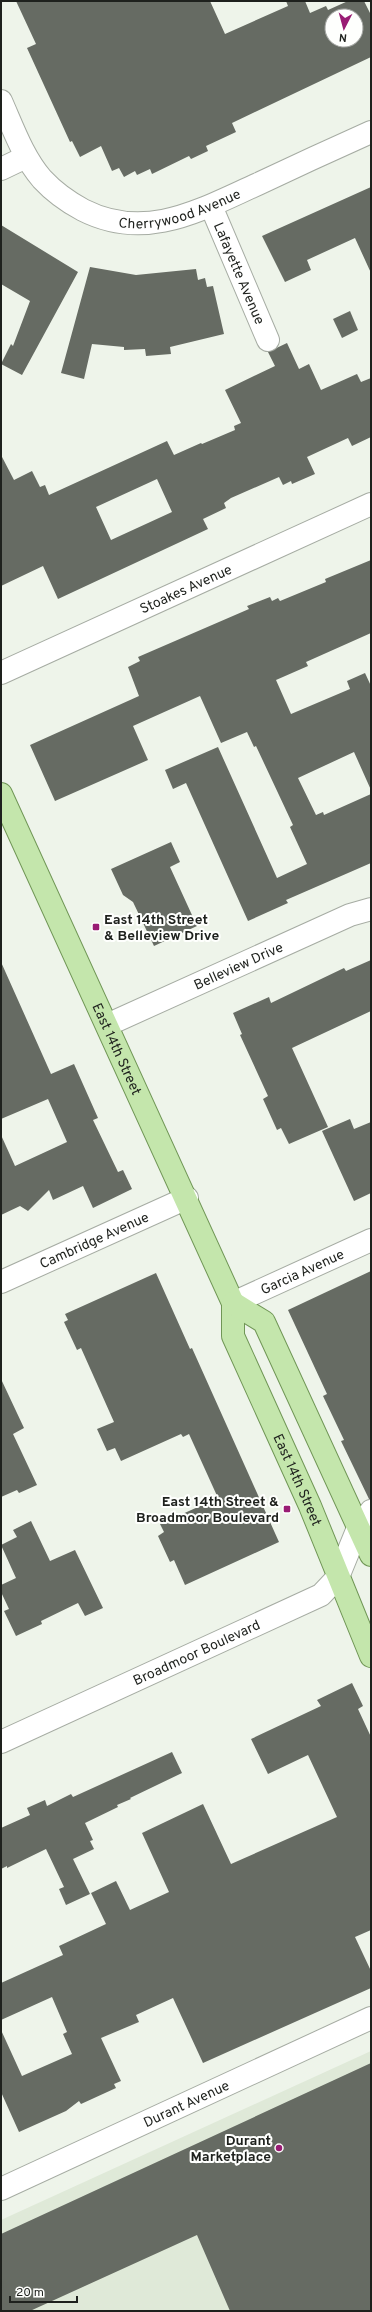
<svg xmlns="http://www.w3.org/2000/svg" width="372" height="2312" font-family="Overpass,sans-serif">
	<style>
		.built { fill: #dfe9d8 }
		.building { fill: #666b63; fill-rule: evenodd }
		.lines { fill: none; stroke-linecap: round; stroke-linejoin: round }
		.minor-casing { stroke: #a6aca3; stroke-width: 24 }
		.major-casing { stroke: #709656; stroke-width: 24 }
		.minor { stroke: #fff; stroke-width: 22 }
		.major { stroke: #c4e6ac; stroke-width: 22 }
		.poi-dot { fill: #991c74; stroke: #fefffd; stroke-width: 1.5 }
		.labels { text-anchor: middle; stroke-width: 4; stroke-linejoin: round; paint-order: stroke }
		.street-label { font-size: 14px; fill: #1e211d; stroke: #fefffd }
		.poi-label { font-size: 14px; font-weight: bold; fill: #1e211d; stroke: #fefffd; text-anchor: end }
	</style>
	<rect width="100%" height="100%" fill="#eef4ea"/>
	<!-- built -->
	<path class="built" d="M371,2051v260h-370v-91z"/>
	<!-- building -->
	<g class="building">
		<path d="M16,1h194l15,33 63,-28 -2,-5h19l5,12 16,-7 2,4 20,-9h16l7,14v42l-139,66 4,9 -30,14 2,5 -17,8 -2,-3 -37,18 -2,-5 -13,6 -2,-4 -11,6 -5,-9 -7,3 -11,-25 -21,11 -8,-16 -2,1 -43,-94 9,-4zM332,16h24v24h-24z"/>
		<path d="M371,187v86l-16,-35 -48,22 4,10 -26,12 -23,-46z"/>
		<path d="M1,225l77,47 -56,103 -21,-11 10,-20 2,2 17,-45 -29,-17z"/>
		<path d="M90,267l46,8 60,-6 2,11 7,-2 2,9 6,-1 11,48 -54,13 1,7 -25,2 -1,-7 -21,1v-3l-32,-3 -8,35 -23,-6z"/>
		<path d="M350,311l8,19 -16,8 -9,-19z"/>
		<path d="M287,343l12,26 10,-5 12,26 36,-16 4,8 10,-4v59l-19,9 -4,-8 -41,19 8,17 -23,10 -1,-3 -8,4 -4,-8 -48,21 -7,5 2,5 -23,11 5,10 -150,70 -15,-33 -42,20v-131l13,25 18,-9 8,16 5,-2 4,10 118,-54 7,14 27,-12 1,1 33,-14 -1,-4 7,-3 -16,-33 50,-24 -7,-14zM157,479l15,33 -61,28 -15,-33z"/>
		<path d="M371,560v73l-65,29 2,4 -32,14 15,34 59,-25 -3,-8 18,-8 6,13v104l-17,-38 -56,26 18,37 7,-3 1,3 47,-21v69l-85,37 2,3 -40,18 -62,-138 -13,6 -8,-19 53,-23 59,131 30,-14 -17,-37 3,-2 -37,-79 -2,1 -7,-15 -26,11 -21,-47 -67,30 15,34 -93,41 -25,-56 109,-49 -11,-29 12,-6 -2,-4 111,-48 -2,-3 23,-9 2,4 6,-3 2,3 46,-19 -1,-3z"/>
		<path d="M171,842l9,20 -10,5 27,59 -43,20 -21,-44 -10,-7 -12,-26z"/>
		<path d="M371,960v51l-79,37 36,79 -39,17 -8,-16 -4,2 -14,-31 5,-3 -28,-61 2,-1 -9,-21 36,-16 2,6 73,-35 2,3z"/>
		<path d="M1,962l50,112 23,-10 24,54 -5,2 25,52 5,-2 9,19 -39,19 -10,-22 -30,14 -4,-10 -21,21 -8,-5 -19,9v-80l14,31 52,-24 -19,-43 -47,20z"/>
		<path d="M350,1119l4,10 17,-7v71l-17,8 -32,-70z"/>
		<path d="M371,1271v228h-2l-28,-58 3,-1 -21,-44 4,-2 -39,-84z"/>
		<path d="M156,1273l34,76 2,-1 87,194 -94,43 -11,-25 -4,2 -12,-26 6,-4 -4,-8 58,-26 -29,-64 -6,3 -2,-3 -60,27 -6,-13 -8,3 -10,-22 17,-7 -33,-74 -4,2 -13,-28 4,-2 -3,-6z"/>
		<path d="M1,1379l23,49 -11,6 24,51 -18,8 -2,-3 -16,7z"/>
		<path d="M31,1521l19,40 25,-11 28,58 -18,8 -7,-13 -37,18 1,3 -26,12 -12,-25 5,-2 -8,-17v-7l15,-7 -15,-33 16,-8 -4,-7z"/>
		<path d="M352,1683l11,23 -5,3 13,28v193l-16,7 16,34v17l-168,75 -30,-65 -37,17 3,7 -38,16 20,43 -7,3 2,4 -35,16 -2,-3 -13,10 -47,21 -18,-40v-62l21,46 50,-22 -9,-20 4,-2 -15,-35 -51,23v-37l62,-28 -4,-9 47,-22 -15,-31 25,-12 14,29 39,-18 -27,-59 61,-29 28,60 106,-47 -29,-62 -40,19 -17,-35 70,-33 -4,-6z"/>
		<path d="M172,1752l10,21 -52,25 1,1 -14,6 1,2 -33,16 8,17 -3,1 4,8 -21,10 17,35 -24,11 -7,-16 5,-2 -18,-38 -39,19v-2l-6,3v-41l29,-13 -3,-7 18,-8 2,6 24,-12 2,3z"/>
		<path d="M371,2063v248h-141l-33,-76 -167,76h-29v-77z"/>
	</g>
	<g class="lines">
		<defs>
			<g id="minor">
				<path id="s1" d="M1,101c12,27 22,56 41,78 12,13 26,23 41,31 63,32 117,0 175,-26 38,-18 75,-35 113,-52"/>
				<path d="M1,169l25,-12"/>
				<path id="s2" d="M211,206l57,134"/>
				<path id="s3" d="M1,673l370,-169"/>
				<path id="s4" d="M107,1025l243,-110 21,-6"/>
				<path id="s5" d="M1,1282l186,-84"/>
				<path id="s6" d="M233,1303l138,-63"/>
				<path id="s7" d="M1,1742l320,-147 17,-18 20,-49 13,-17"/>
				<path id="s8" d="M1,2189l370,-171"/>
			</g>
			<g id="major">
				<path id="s9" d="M1,794l232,509v33l77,170 61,150"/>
				<path d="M233,1303l31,19 107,233"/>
			</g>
		</defs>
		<!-- minor casing -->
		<use href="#minor" class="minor-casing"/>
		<!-- major casing -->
		<use href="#major" class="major-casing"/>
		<!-- minor -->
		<use href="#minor" class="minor"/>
		<!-- major -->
		<use href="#major" class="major"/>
	</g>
	<!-- markers -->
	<g class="poi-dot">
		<rect x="92" y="923" width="8" height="8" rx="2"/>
		<rect x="283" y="1505" width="8" height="8" rx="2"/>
		<circle cx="279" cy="2148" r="4"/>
	</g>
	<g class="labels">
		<!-- street labels -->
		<g class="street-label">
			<text dy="5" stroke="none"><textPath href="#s1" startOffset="241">Cherrywood Avenue</textPath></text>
			<text dy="5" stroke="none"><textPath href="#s2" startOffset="73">Lafayette Avenue</textPath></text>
			<text dy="5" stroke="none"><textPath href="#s3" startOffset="203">Stoakes Avenue</textPath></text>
			<text dy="5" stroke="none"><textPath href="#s4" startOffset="144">Belleview Drive</textPath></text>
			<text dy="5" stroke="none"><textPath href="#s9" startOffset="280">East 14th Street</textPath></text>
			<text dy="5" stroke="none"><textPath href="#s5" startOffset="102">Cambridge Avenue</textPath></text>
			<text dy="5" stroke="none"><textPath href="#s6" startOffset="76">Garcia Avenue</textPath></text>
			<text dy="5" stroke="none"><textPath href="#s9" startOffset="750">East 14th Street</textPath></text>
			<text dy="5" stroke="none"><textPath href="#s7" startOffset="215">Broadmoor Boulevard</textPath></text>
			<text dy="5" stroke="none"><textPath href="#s8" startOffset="204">Durant Avenue</textPath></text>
		</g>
		<!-- poi labels -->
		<g class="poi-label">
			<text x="104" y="924" text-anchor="start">East 14th Street<tspan x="104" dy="16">&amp; Belleview Drive</tspan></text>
			<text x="279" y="1506">East 14th Street &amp;<tspan x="279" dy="16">Broadmoor Boulevard</tspan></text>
			<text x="271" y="2145">Durant<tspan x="271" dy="16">Marketplace</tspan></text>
		</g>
	</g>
	<!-- border -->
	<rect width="372" height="2312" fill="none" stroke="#1e211d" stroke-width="4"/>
	<!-- north arrow -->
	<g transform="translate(344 28) rotate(186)"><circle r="19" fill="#fefffd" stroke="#a4a6a3"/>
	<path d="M0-3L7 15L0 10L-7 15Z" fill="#991c74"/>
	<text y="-6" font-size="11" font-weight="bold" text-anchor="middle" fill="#1e211d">N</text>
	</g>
	<!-- scale -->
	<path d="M10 2296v6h67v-6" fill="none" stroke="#1e211d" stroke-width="2"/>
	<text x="16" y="2296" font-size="12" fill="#1e211d" stroke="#fefffd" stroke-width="3" paint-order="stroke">20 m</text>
</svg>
